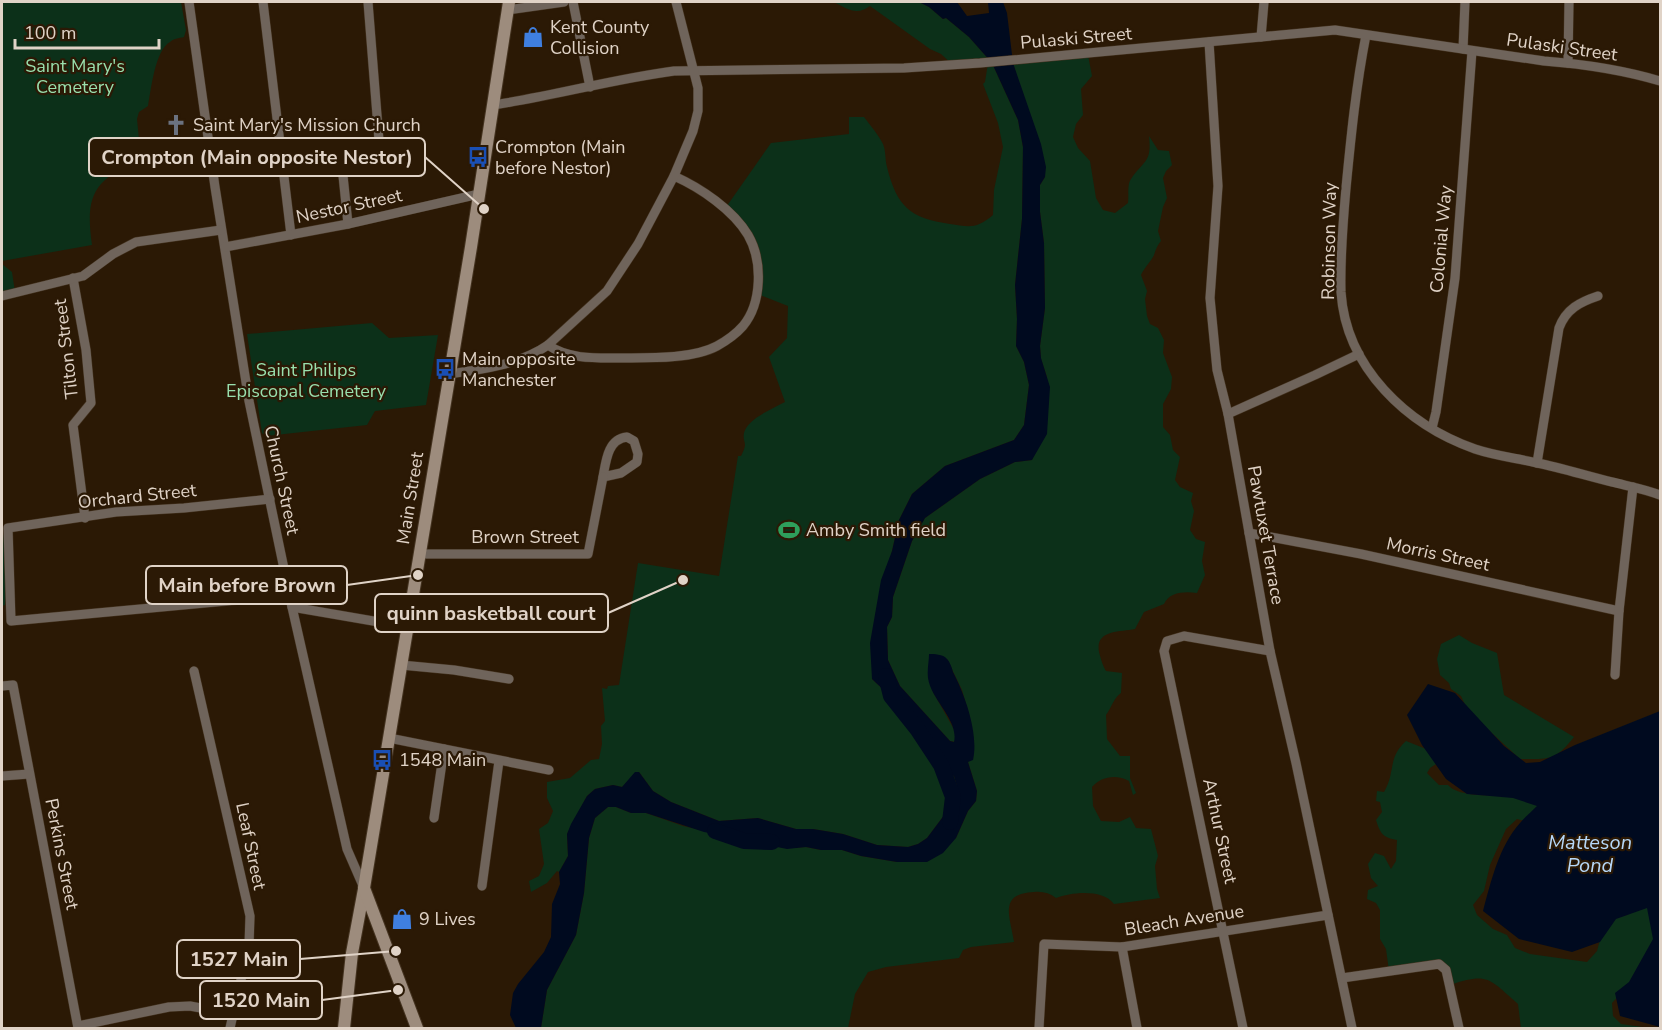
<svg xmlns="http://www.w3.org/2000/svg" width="1662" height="1030" font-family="'Nunito Sans',sans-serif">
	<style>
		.green { fill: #0c3019 }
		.water { fill: #000a1f }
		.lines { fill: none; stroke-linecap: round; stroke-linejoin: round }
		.river { stroke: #000a1f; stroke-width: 16 }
		.minor-casing { stroke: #443320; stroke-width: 10 }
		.secondary-casing { stroke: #443320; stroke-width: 14 }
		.minor { stroke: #6f645b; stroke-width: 9 }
		.secondary { stroke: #9d8c7d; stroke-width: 12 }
		.labels { text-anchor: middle; stroke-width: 4.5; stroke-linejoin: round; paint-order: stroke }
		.poi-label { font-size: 18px; fill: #e0d3c7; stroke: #2b1905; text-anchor: start }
		.street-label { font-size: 18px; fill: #e0d3c7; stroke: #2b1905 }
		.park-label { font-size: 18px; fill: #99dfad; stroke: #2b1905 }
		.water-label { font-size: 20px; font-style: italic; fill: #b6d8f9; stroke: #2b1905 }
		.leader { fill: none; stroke: #e0d3c7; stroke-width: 2 }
		.callout-dot { fill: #e0d3c7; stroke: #2b1905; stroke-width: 2 }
		.callout { fill: #2b1905; stroke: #e0d3c7; stroke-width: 2 }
		.callout-label { font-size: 20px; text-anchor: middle; font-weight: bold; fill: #e0d3c7 }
	</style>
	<rect width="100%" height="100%" fill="#2b1905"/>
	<!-- green -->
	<g class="green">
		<path d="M2,2h179l5,28 -2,7c-5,1 -11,2 -14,5 -15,8 -19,48 -22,64l-9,6 -2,7 4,41c-48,19 -56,36 -49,85l-90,16v3l10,8 3,20 -13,3z"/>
		<path d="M834,2h85l10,5 14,12 3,-1 23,19 23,26 26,57 5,27 -1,72 -7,66 2,34 -1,27 8,16 5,23 -5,40 -10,15 -69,26 -33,28 -13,26 -7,31 -20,128c28,26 59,56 72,91l10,6 3,10 -6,20 -24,32 -9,6 -10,3 -31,-2 -34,-11 -30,-5h-17l-38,-11 -39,3 -48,-19 -18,-11 -14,-19 -17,15 -9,-2 -18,4 -8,7 -20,38 1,22 -9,16 -2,-1 -10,12 -16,9 -2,-11 10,-5 5,-12 -5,-35 9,-6 5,-12 -6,-13v-16l23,-4 21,-18 8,-1 3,-15 -1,-18 4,-5 -3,-33 5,1 1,-3 11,-1 19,-122 81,13 19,-120h3c8,-15 1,-13 3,-23 3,-14 28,-24 41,-31l-16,-45 18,-19 1,-32 -28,-11 -10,-54 -26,-31 47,-67 78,-9v-17h15c6,8 14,17 19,27 3,7 2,16 4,23 10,40 23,51 63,57 19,3 27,5 43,-9l1,-25 9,-43 -5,-24 -15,-39 2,-2 3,-19 -35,2 -12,-11 -11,-5 -60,-43c-13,10 -23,3 -36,-4z"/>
		<path d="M1088,55l4,21 -11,13 2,26 -7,9 -3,13 5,11 12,13 6,37 7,12 12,3 13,-10c1,-7 -1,-19 3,-24 13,-19 21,-16 18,-43l9,14 11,1 3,14 -6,6 -3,7 4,20 -4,9 -5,24 3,10c-4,5 -5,8 -7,14 -2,5 -10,13 -13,20l6,16 -2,8 2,17 3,8 8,4 6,12 -1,13 9,24 -1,12 -8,15v23l7,8 3,15 7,7 -5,23 5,7 13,6 -2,8 3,10 -4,19 6,9 9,3 -3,19 3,14 -8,18c-12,-2 -28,-1 -33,11l-20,8 -9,17c-16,3 -40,1 -36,23 2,7 3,12 7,19l16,2 -1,20c-8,6 -9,14 -15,22l1,24 13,17h10v22l6,15 -3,2 -4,-14c-12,-7 -28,-5 -37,6l1,19 8,15 18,1 11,-5 6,11 15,1 7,27 -3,10 2,23 3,9 -46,6c-11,-15 -42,-12 -58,-6 -6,-5 -14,-7 -22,-6 -36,2 -24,24 -20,50l-43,5 -8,3 -4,8 -73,9 -18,5 -13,22 -7,34h-307l6,-38 29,-55 8,-42 5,-55 6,-20 13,-11h8l15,6h15l37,13 104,22 19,-1 15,3h21l19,6 36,6 59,-24 12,-27 8,-10 1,-10 -9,-29 2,-44 -8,-28 -15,-31 -14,33 23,41 -1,9 -5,-1 -50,-55 -12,-26 -1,-33 5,-10 1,-20 19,-56 13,-23 55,-39 35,-17 17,-2 15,-83 -6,-18 -1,-13 5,-38 -1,-65 -4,-31v-27l5,-8 -32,-114z"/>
		<path d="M372,323l17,15 49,-3 -12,70 -51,6 -8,14 -101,11 -4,-3 -15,-99z"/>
		<path d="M2,534l2,1 2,61 -1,9 -3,1z"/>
		<path d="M1459,635l13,8 25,10 7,42 70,42c-19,24 -24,22 -54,22l-52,-48 -7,-15 -10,-7 -2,-6 -9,-8 -3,-16 4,-15z"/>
		<path d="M1406,741l20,8 10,15 -6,4 -3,5 12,12h9c13,15 59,9 79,10l15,15 -13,12 -12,-3 -11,10 -16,36 -6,26 -11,14 4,10 16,14 14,6 8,13 15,6 57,8 10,-11 6,-22 12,-11 12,-3 10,-7 9,-22 14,48 -34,54 -14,15 1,13 8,8 29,4h-129l-3,-24c-29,-25 -29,-32 -68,-19l-10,-19 -51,5 -3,-22 -6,-10v-29l-4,-7 -9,-4 1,-9 10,-4 -7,-8 -3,-14 7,-11 9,3 7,13 5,-8 1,-21c-14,-2 -17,-7 -21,-20l6,-8 -2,-10 -4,-1 1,-10 7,1c12,-20 3,-34 22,-51z"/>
	</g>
	<!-- water -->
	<g class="water">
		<path d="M919,2h38l10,14 22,-3 -1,-11h15l4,11 6,50 28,81 5,23 -1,10 -5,8v27l4,31 1,65 -5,38 1,12 9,29 -3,47 -15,26 -17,2 -35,17 -55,39 -13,23 -19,56 -1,20 -5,10 1,33 12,26 50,55 4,1c5,-22 -23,-42 -26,-64 -1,-8 1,-17 1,-24 5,0 14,0 18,5 3,3 5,9 6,13 12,23 26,62 20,88l-5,2 9,29 -1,10 -8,10 -12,27 -13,15 -16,9h-30l-36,-6 -19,-6h-21l-15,-3 -19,2 -83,-17 -58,-19h-15l-15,-6h-8l-13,11 -6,20 -5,55 -8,42 -29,55 -6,38h-25l-6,-13 3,-22 5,-9 26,-32 7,-15 1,-33 8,-20 -1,-12 9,-16 -1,-22 4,-10 16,-28 8,-7 18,-4 9,2 13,-15h4l14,19 18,11 48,19 39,-3 38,11h17l30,5 34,11 31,2 10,-3 9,-6 24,-32 6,-20 -3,-10 -10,-6c-13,-35 -44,-65 -72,-91l-2,-36 11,-63 11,-29 7,-31 13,-26 33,-28 69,-26 10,-15 5,-40 -5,-23 -8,-16 1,-27 -2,-34 7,-66 1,-72 -5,-27 -26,-57 -23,-26 -23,-19 -3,1 -14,-12z"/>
		<path d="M1428,684l27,9 49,53 22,17 14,-1 35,-17 85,-34v316l-40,-11 -5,-23 14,-11 24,-43 -6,-31 -31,11 -16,23 -28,10 -53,-13 -36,-28c8,-29 16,-65 37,-88 5,-6 11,-11 17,-17l-24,-8 -46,-4 -21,-15 -24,-34 -15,-30z"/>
	</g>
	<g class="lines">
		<!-- river -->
		<g class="river">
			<path d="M886,676l5,20 27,34 23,35 12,32 -3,25"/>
			<path d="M715,831l29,10 28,1"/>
		</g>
		<defs>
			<g id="minor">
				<path d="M189,2l26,185 34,214 43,206 55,242 17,39"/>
				<path d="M263,2l28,233"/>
				<path d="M573,2l17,85"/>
				<path d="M507,10l57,-8"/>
				<path d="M1366,35c-10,51 -15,101 -20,153 -3,34 -6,70 -5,104 5,76 66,133 134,157 21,7 41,9 62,14 25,5 50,13 75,19 16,4 33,7 48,13"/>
				<path d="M1261,37l3,-35"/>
				<path d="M1209,42l9,144 -8,112 7,72 11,44 42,237 26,112 56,265"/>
				<path d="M1463,49l2,-47"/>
				<path d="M1568,63l1,-61"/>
				<path d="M493,105c61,-9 120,-26 181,-34l230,-3 76,-5 355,-33 209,31c39,3 79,9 116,20"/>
				<path d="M348,224l-6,-58 38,-13 -12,-151"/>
				<path d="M225,247l123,-23 131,-30"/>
				<path d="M73,278l13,72 5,53 -18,22 12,93"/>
				<path d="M2,296l81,-20 30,-22 23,-12 85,-12"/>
				<path d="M548,345c21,15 50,13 75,13 27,0 70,1 94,-12 9,-5 19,-12 26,-20 19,-23 20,-65 5,-91 -15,-25 -47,-47 -74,-59"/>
				<path d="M448,374c33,-4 73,-10 100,-29l59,-54 31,-47 36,-68 19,-45 5,-20v-23l-22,-86"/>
				<path d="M1228,414l87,-39 44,-21"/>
				<path d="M1432,428l4,-16 19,-134 17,-227"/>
				<path d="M627,437l7,4 4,13 -1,8 -16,11 -18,4c3,-17 5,-38 24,-40z"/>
				<path d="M1537,463l22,-135c7,-19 21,-26 39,-32"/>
				<path d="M270,499l-86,9 -68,4 -108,16 3,93 279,-26"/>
				<path d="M1249,533l112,21 258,57"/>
				<path d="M420,554h168l15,-77"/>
				<path d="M292,607l116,20"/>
				<path d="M401,665l53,5 55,9"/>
				<path d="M194,671l56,245 -1,29 -19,83"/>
				<path d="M1615,675l4,-64 14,-124"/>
				<path d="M2,686l11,-1 65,343"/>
				<path d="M389,738l160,32"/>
				<path d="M2,776l27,-2"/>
				<path d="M434,818l10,-69"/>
				<path d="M482,886l17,-125"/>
				<path d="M1122,947l15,81"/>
				<path d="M1342,978l97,-14 7,6 13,58"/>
				<path d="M78,1026l91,-19 21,-1 43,8"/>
				<path d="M1039,1028l5,-84 78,3 206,-32"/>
				<path d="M1243,1028l-79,-377 3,-10 17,-5 86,15"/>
			</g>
			<g id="secondary">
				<path d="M344,1028l8,-75 12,-64"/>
				<path d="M417,1028l-53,-140 107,-641 38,-245"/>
			</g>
		</defs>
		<!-- minor casing -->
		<use href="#minor" class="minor-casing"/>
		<!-- secondary casing -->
		<use href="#secondary" class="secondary-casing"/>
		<!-- minor -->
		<use href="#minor" class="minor"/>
		<!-- secondary -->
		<use href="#secondary" class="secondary"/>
	</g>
	<!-- icons -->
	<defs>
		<symbol id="shop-bare" viewBox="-9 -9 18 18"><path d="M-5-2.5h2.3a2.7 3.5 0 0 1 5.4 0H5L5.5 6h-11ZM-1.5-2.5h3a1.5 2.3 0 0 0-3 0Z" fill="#3f7fe0" stroke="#2b1905" stroke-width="2.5" paint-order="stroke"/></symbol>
		<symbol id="church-bare" viewBox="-9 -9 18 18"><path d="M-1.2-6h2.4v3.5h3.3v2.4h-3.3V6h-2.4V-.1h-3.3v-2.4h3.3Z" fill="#6b7280" stroke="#2b1905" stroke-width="2.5" paint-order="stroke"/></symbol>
		<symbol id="bus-bare" viewBox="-9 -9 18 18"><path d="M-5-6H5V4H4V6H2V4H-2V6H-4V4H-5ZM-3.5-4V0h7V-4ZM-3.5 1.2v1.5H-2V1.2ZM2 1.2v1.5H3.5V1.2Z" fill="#1a4fb4" stroke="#2b1905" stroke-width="2.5" paint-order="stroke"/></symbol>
		<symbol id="stadium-bare" viewBox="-9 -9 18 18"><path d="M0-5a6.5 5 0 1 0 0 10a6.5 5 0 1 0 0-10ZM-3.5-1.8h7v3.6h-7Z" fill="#2e9e5b" stroke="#2b1905" stroke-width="2.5" paint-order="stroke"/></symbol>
	</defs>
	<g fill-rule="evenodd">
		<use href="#shop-bare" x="518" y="22" width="30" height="30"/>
		<use href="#church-bare" x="161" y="110" width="30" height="30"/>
		<use href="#bus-bare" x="463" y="142" width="30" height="30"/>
		<use href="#bus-bare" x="430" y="354" width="30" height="30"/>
		<use href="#stadium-bare" x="774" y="515" width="30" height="30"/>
		<use href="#bus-bare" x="367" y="745" width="30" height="30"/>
		<use href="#shop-bare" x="387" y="904" width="30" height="30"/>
	</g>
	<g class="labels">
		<!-- poi labels -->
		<g class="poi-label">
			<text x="550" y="33">Kent County<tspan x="550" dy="21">Collision</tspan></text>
			<text x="193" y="131">Saint Mary's Mission Church</text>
			<text x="495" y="153">Crompton (Main<tspan x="495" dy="21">before Nestor)</tspan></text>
			<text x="462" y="365">Main opposite<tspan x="462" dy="21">Manchester</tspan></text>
			<text x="806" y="536">Amby Smith field</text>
			<text x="399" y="766">1548 Main</text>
			<text x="419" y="925">9 Lives</text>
		</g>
		<!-- street labels -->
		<g class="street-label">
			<text transform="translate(1076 38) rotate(-5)" y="6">Pulaski Street</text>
			<text transform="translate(1562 47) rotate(8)" y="6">Pulaski Street</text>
			<text transform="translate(349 206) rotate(-12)" y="6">Nestor Street</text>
			<text transform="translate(1441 239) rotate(-85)" y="6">Colonial Way</text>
			<text transform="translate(1329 241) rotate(-89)" y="6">Robinson Way</text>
			<text transform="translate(66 349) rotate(-97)" y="6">Tilton Street</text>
			<text transform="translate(282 480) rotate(78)" y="6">Church Street</text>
			<text transform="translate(137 496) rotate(-6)" y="6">Orchard Street</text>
			<text transform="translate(410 498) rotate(-81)" y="6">Main Street</text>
			<text transform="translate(1266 535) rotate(80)" y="6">Pawtuxet Terrace</text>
			<text x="525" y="543">Brown Street</text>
			<text transform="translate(1438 554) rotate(12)" y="6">Morris Street</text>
			<text transform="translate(1220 831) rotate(78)" y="6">Arthur Street</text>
			<text transform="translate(251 846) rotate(78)" y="6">Leaf Street</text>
			<text transform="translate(62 854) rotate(79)" y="6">Perkins Street</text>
			<text transform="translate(1184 920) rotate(-9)" y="6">Bleach Avenue</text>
		</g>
		<!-- park labels -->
		<g class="park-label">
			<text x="75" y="72">Saint Mary's<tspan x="75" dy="21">Cemetery</tspan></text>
			<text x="306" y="376">Saint Philips<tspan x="306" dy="21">Episcopal Cemetery</tspan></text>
		</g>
		<!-- water labels -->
		<g class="water-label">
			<text x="1590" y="849">Matteson<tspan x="1590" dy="23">Pond</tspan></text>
		</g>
	</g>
	<!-- callouts -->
	<path class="leader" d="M484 209L425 157M418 575L347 585M683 580L608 613M396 951L300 959M398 990L322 1000"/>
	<g class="callout-dot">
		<circle cx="484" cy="209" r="6"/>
		<circle cx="418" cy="575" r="6"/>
		<circle cx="683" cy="580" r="6"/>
		<circle cx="396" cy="951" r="6"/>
		<circle cx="398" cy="990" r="6"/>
	</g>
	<g class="callout">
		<rect x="89" y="138" width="336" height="38" rx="6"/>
		<rect x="146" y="566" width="201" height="38" rx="6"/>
		<rect x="375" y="594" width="233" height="38" rx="6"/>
		<rect x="177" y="940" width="123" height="38" rx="6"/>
		<rect x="200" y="981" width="122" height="38" rx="6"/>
	</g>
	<g class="callout-label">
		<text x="257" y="164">Crompton (Main opposite Nestor)</text>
		<text x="247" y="592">Main before Brown</text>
		<text x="491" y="620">quinn basketball court</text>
		<text x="239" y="966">1527 Main</text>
		<text x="261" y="1007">1520 Main</text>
	</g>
	<!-- border -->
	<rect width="1662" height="1030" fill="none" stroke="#e0d3c7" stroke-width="6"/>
	<!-- scale -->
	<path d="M15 39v9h144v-9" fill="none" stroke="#e0d3c7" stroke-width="3"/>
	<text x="24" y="39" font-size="18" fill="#e0d3c7" stroke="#2b1905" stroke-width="4.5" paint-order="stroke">100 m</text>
</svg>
